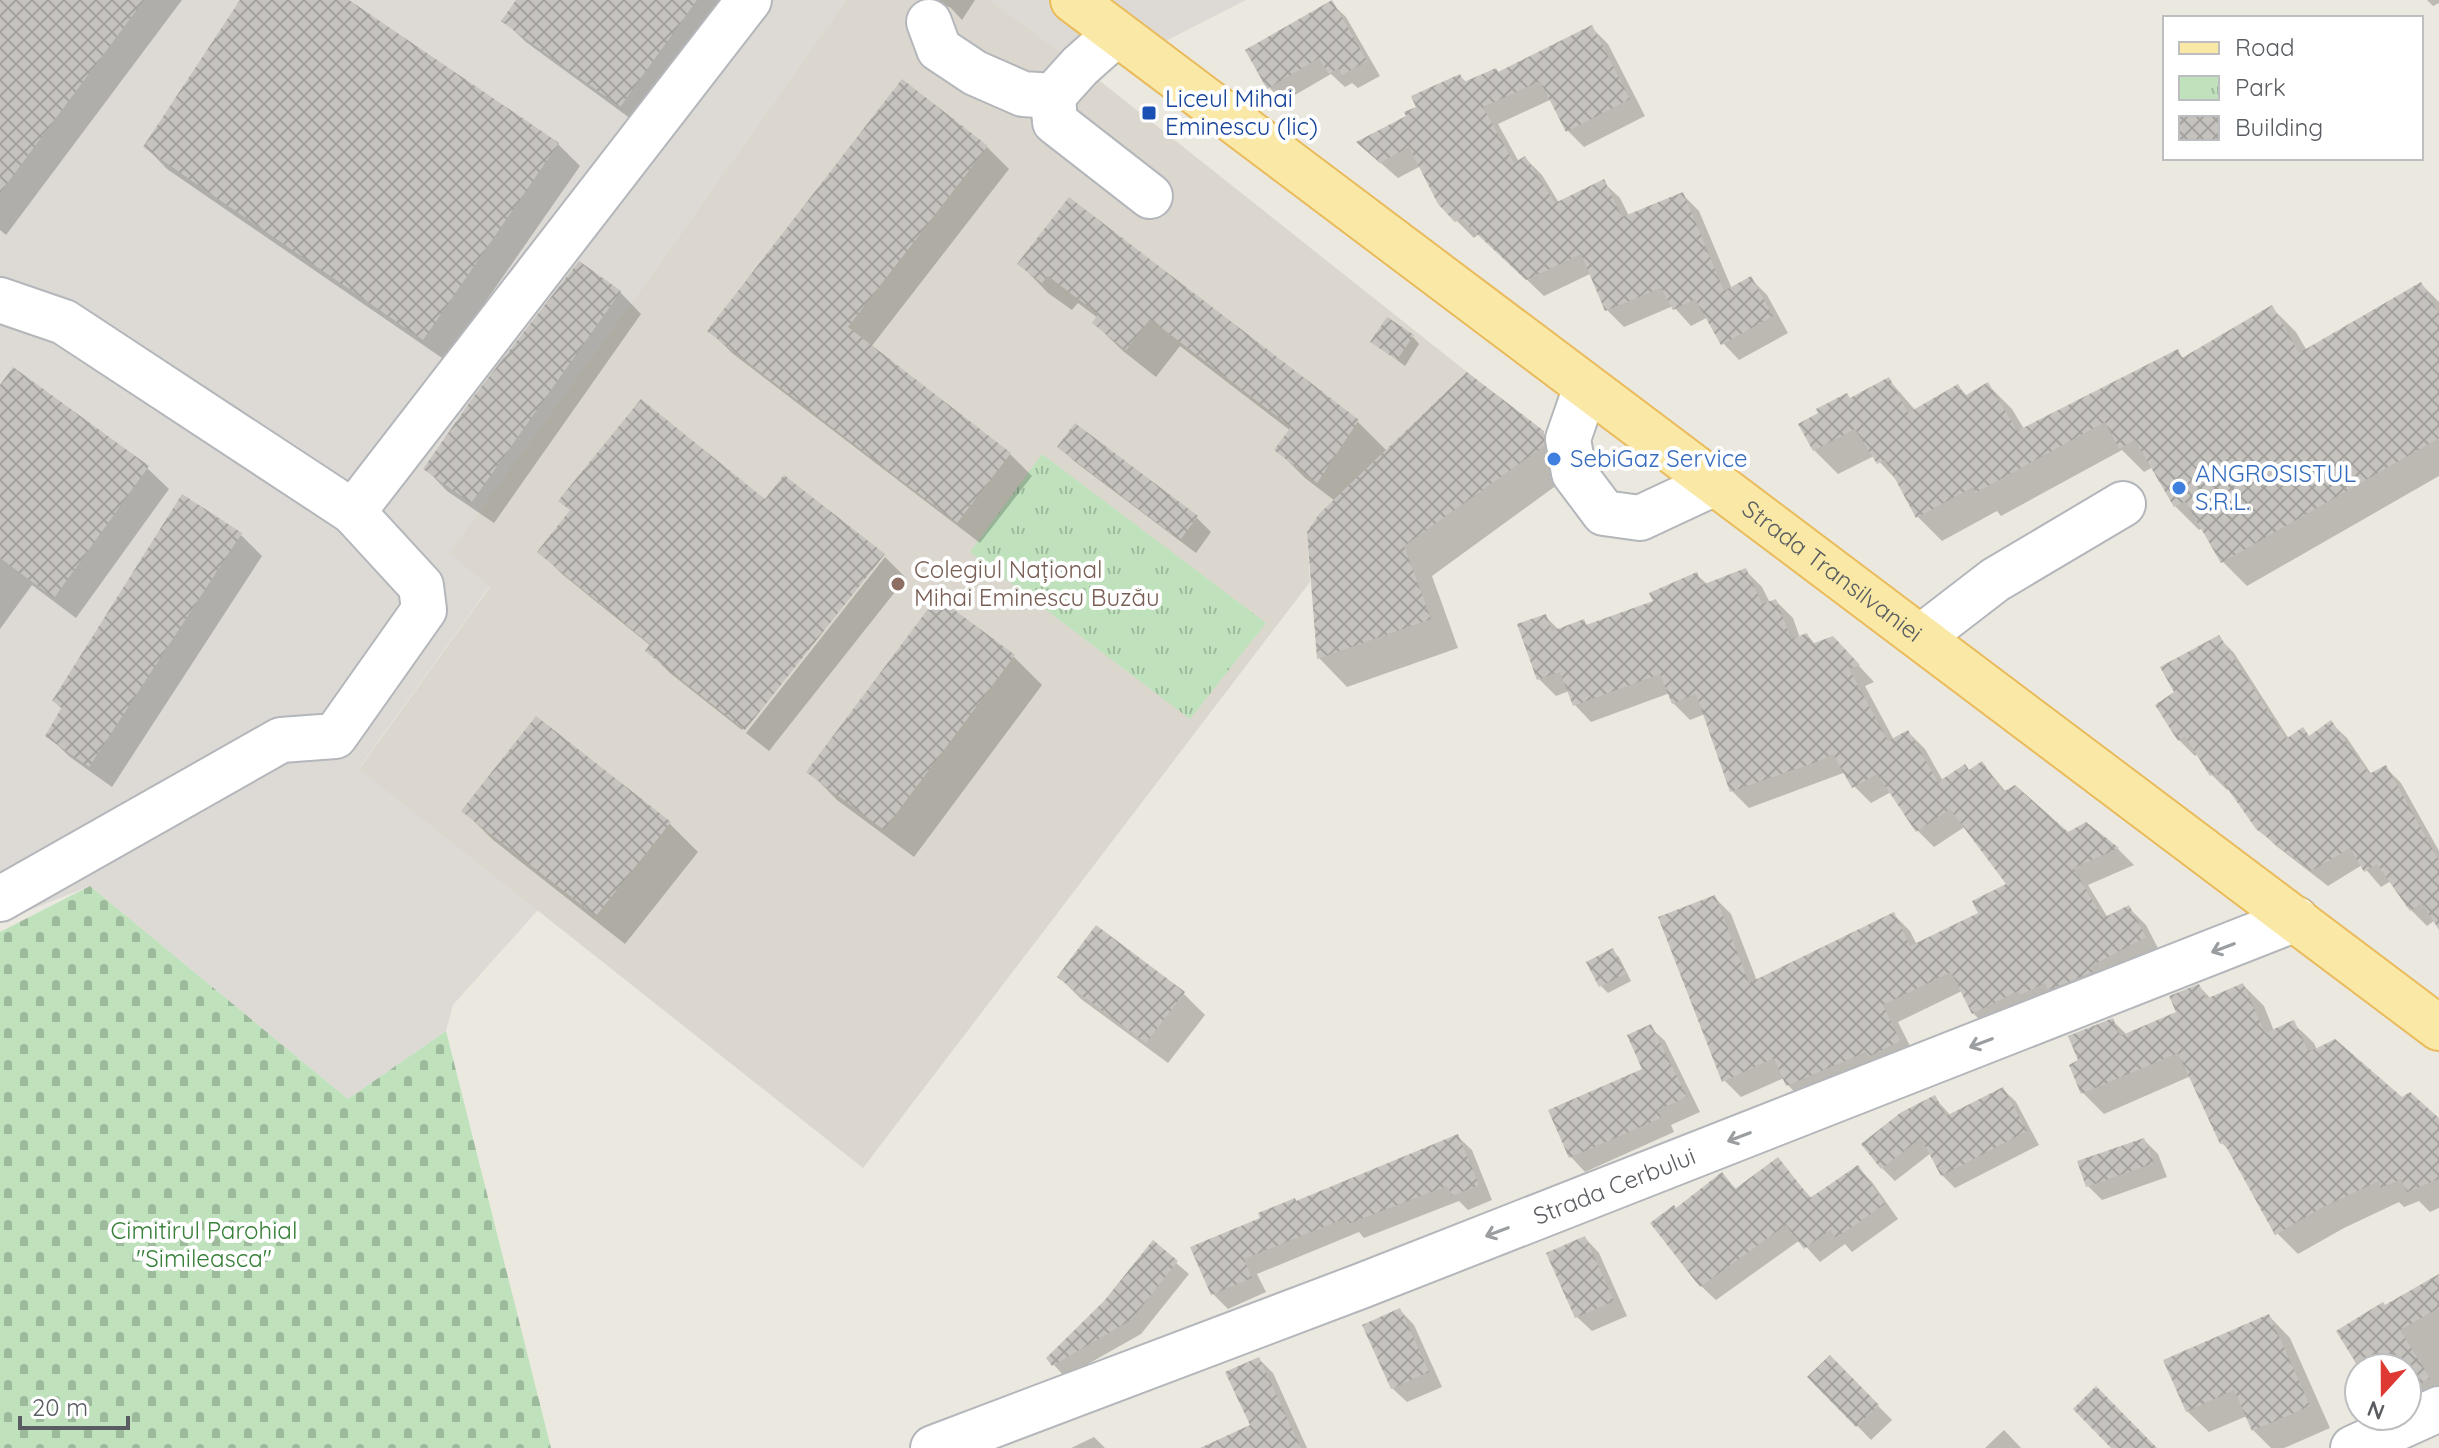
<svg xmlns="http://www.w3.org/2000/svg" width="2439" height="1448" font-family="Quicksand,sans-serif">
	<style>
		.industrial { fill: #dddad5 }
		.education { fill: #dbd7ce }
		.cemetery { fill: url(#cemetery-stones) }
		.park { fill: url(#park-tufts) }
		.shadow { fill: #0003 }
		.building { fill: url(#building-cross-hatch) }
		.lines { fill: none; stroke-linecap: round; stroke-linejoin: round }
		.minor-casing { stroke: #b3b6ba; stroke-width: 48 }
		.major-casing { stroke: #e9bb5c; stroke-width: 48 }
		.minor { stroke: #fff; stroke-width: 44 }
		.major { stroke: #fae9a6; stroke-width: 44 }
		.oneway { stroke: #9b9ea0 }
		.transit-dot { fill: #1a4fb4; stroke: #fff; stroke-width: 3 }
		.shop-dot { fill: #3f7fe0; stroke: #fff; stroke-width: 3 }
		.education-dot { fill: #8d6e63; stroke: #fff; stroke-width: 3 }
		.labels { text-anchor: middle; stroke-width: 8; stroke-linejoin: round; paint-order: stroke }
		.transit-label { font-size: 24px; fill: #164399; stroke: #fff; text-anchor: start }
		.shop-label { font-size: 24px; fill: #366cbe; stroke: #fff; text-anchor: start }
		.education-label { font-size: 24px; fill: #785e54; stroke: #fff; text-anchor: start }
		.street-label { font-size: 24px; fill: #595d61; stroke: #fff }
		.park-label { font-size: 24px; fill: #388039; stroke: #fff }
	</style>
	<defs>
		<pattern id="cemetery-stones" width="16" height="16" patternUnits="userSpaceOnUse" patternTransform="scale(2)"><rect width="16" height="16" fill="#bfe2bd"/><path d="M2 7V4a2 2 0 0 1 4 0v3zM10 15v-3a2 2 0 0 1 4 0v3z" fill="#9eba9d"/></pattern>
		<pattern id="park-tufts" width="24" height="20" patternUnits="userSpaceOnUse" patternTransform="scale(2)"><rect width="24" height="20" fill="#bfe2bd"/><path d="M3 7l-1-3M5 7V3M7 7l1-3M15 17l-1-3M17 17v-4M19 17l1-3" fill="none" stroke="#9eba9d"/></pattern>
		<pattern id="building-cross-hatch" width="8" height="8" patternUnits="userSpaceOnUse" patternTransform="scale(2)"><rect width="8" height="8" fill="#c6c3be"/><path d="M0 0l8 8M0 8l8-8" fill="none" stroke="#a4a29e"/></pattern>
	</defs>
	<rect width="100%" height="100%" fill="#ebe8e0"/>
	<!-- industrial -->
	<g class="industrial">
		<path d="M0,0h846l-198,280 -198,272 40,34 -131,182 180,141 -86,96 -7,26 -98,68 -258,-213 -90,36z"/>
		<path d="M990,0h256l-151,77z"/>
	</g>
	<!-- education -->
	<path class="education" d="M846,0h144l105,77 372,295 -148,142 -12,18 3,50 -447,586 -504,-399 131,-182 -41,-34 199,-273z"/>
	<!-- cemetery -->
	<path class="cemetery" d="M90,886l258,213 98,-68 105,417h-551v-516z"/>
	<!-- park -->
	<path class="park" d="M1042,454l224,169 -76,96 -220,-167z"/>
	<!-- shadow -->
	<g class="shadow">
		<path d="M0,0h182l-176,235 -6,-5z"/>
		<path d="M243,0h103l212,144 22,22 -135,194 -278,-191 -21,-22z"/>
		<path d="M519,0h216l-93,127 -116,-85 -22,-21z"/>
		<path d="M933,0h42l-13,20 -11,-12z"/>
		<path d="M2427,0h12v3l-6,3z"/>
		<path d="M1331,3l15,14 34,59 -22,12 -6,-5 -7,4 -14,-13 -48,28 -14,-15z"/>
		<path d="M1592,28l16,16 37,72 -61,31 -17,-17 -15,-31 -54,25 21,38 6,-4 17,17 17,28 44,-21 17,16 9,18 53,-22 17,17 33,78 19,-10 16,16 21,38 -49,27 -16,-17 -15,-26 -17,9 -18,-20 -49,21 -17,-17 -15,-37 -48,23 -65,-62 -5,4 -35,-35 -18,-37 -23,12 -23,-20 33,-41 52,-41 7,7 32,-9z"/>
		<path d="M902,82l85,65 22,22 -138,178 139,107 22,22 -52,67 -248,-190 -22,-22z"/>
		<path d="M1070,200l287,221 30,30 156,-18 29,29v12l-140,102 26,72 -111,39 -28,-29 16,-157 -30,-23 -28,-28 14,-19 -111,-85 -24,31 -33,-26 -29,-28 4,-5 -20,-15 -6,7 -24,-17 -28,-29z"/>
		<path d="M2421,284l18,18v174l-192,110 -24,-24 -20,-34 -4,2 -24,-24 -22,-39 -9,5 -22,-22 -121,66 -4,-5 -55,30 -24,-24 -16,-31 -28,-30 -36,18 -24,-24 37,-50 38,-20 27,31 42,-25 10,11 20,-12 24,24 12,20 153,-77 7,7 88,-51 24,24 11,19z"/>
		<path d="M620,292l21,22 -147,209 -47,-32 -21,-22z"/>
		<path d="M1413,337l6,7 -14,22 -32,-24z"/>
		<path d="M0,389l147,79 22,21 -93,129 -44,-33 -32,44z"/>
		<path d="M1076,426l121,92 14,14 -15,21 -122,-92 -14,-14z"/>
		<path d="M765,502l116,53 -139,175 -72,-57 -23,-23 4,-4 -89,-72 -22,-22z"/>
		<path d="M241,535l21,21 -150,231 -42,-30 -22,-21 15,-26 -9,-9z"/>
		<path d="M885,557l21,21 -137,173 -23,-18z"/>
		<path d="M1745,570l17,17 8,16 6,-2 17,17 7,20 7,-3 9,10 34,11 24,26 -9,4 29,54 14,-8 17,17 18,32 26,-9 13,-9 25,30 61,42 17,-11 33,25 16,16 -46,20 20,33 21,-10 17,17 15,29 -171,76 -17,-17 -11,-22 -64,31 18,36 -112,44 -16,-17 -4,-7 -43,19 -17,-17 -10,-183 17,17 26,67 137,-66 16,16 7,14 64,-31 28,-30 -43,-58 -32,21 -17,-17 -26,-38 -20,11 -17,-17 -8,-14 -97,36 -17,-17 -27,-77 -15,6 -17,-17 -3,-10 -79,29 -16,-17 -6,-14 -13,5 -17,-17 6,-63 14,14 24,-9 5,5 68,-24 40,-28 12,11z"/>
		<path d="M938,600l76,57 28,28 -128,172 -77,-57 -28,-29z"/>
		<path d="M2218,637l16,16 55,86 21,-2 21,-14 16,15 25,37 13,-8 16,16 38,68v74l-4,-5 -8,6 -16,-16 -20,-29 -10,6 -19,-22 -34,21 -53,-41 -17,-17 -28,-40 -3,2 -16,-16 -13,-20 -3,2 -16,-16 -2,-47z"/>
		<path d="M464,811l205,12 29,29 -73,92 -133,-105z"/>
		<path d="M1612,951l7,6 12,24 -23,12 -7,-7z"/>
		<path d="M1059,977l124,16 22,22 -37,48 -87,-64z"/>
		<path d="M2243,985l21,21 10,25 19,-8 21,20 3,7 122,71v87l-9,4 -11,-11 -15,6 -5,-5 -55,26 -46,26 -21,-21 -46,-81 -9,-9 -31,-67 -87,38 -21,-21 -2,-32 31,-41 15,15 51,-22 21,-27 12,13z"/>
		<path d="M1650,1027l15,14 35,71 -29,13 3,7 -89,40 -14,-15 -20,-46 94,-41z"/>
		<path d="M2003,1089l13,13 23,43 -84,43 -13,-13 -11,-22 -36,28 -13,-13 52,-71 17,19z"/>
		<path d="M1457,1136l15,14 20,50 -24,10 -9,-9 -95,37 -5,-6 -102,42 9,18 -38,17 -15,-15 -20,-46z"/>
		<path d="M2144,1140l14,14 9,23 -65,23 -14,-14z"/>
		<path d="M1777,1159l35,40 45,-32 15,15 26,37 -46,33 -7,-8 -25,18 -20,-22 -84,60 -15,-14 -25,-76 46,-36 15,16z"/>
		<path d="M1585,1238l14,15 28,63 -35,15 -15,-14z"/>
		<path d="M1153,1243l36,31 -48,60 -76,43 -12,-13z"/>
		<path d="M2439,1277v124l-32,15v-48h-46l24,-61z"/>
		<path d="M1400,1310l14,15 28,62 -35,15 -15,-14z"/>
		<path d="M2269,1316l21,22 40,90 -46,20h-13l-18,-18 -6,-14 -38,16 -22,-21z"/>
		<path d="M1830,1357l62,63 -21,20 -61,-63z"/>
		<path d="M1259,1359l14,14 34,75h-102l47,-22z"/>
		<path d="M2004,1430l17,18h-36z"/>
		<path d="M1094,1437l11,11h-34z"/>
	</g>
	<!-- building -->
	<g class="building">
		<path d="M0,0h144l-144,193z"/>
		<path d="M240,0h109l210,143 -136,197 -280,-193z"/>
		<path d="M516,0h181l-77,107 -119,-86z"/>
		<path d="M1332,0l35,61 -25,14 -4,-7 -9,6 -10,-16 -52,31 -22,-39z"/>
		<path d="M1592,25l38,74 -64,33 -26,-51 -57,26 31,56 11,-7 30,47 49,-24 18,38 61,-25 41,99 27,-15 22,40 -52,29 -26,-46 -22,11 -12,-22 -56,23 -24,-57 -55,26 -65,-61 -6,3 -17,-18 -29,-57 -29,16 -24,-21 50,-26 -2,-4 12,-5 -5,-11 49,-22 4,8 32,-14 2,4z"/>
		<path d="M902,79l86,67 -140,181 163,126 -54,70 -250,-192z"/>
		<path d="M1069,197l290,223 -42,63 -43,-33 17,-23 -141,-108 -24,31 -34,-27 6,-9 -50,-38 -6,7 -25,-19z"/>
		<path d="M579,261l42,30 -150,212 -48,-34 51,-73z"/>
		<path d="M2421,282l18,32v124l-218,125 -36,-62 -11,6 -39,-67 -16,9 -14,-27 -130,71 -2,-6 -57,31 -31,-58 -8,4 -22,-35 -42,22 -15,-27 20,-11 -2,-4 31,-16 3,5 39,-21 19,36 50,-29 7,12 23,-14 29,49 161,-82 4,9 90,-53 27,48z"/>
		<path d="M1387,317l27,18 -17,25 -27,-18z"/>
		<path d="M13,367l136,99 -95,132 -54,-40v-173z"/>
		<path d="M1467,372l77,59v15l-140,100 27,73 -114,40 -10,-127 12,-18z"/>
		<path d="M641,399l124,100 19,-24 101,79 -140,176 -100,-79 5,-7 -113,-92 33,-42 -12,-9z"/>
		<path d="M1075,423l123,93 -18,24 -123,-93z"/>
		<path d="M182,494l60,39 -153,234 -44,-31 17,-29 -10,-6z"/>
		<path d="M1746,568l16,36 14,-5 15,40 16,-6 5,11 21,-8 27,29 -11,4 39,72 20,-11 30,52 27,-18 4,6 13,-9 21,31 12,-7 53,47 18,-10 33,26 -46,20 30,50 26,-13 17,32 -55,29 2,6 -45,18 -3,-7 -25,12 -2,-4 -46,23 -21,-42 -68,33 17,36 -32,16 -2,-5 -80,34 -12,-28 -52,24 -64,-165 57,-22 34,88 145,-71 16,34 68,-33 -6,-12 34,-17 -56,-75 -34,23 -39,-58 -25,14 -19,-34 -14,7 -89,31 -34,-98 -24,10 -12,-30 -87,32 -13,-34 -23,8 -20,-56 29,-10 6,17 32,-12 2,6 67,-24 -4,-8 48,-21 5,13z"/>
		<path d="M937,597l78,58 -131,175 -78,-58z"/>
		<path d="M2219,635l67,104 17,-12 6,9 22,-16 38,54 17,-9 53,96v69l-17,-27 -12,8 -33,-47 -13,8 -14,-24 -39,23 -55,-42 -40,-57 -6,4 -25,-40 -7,5 -23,-36 19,-13 -14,-25z"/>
		<path d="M536,716l135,106 -75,94 -135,-105z"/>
		<path d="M1096,925l89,67 -39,51 -89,-66z"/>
		<path d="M1613,948l13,26 -27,13 -13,-25z"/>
		<path d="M2243,983l22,50 29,-13 13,29 4,2 24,-12 67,58 8,-5 29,26v61l-32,13 -6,-13 -20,9 -2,-7 -56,26 -48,28 -51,-92 -4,1 -42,-91 -97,41 -12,-29 9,-5 -10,-24 45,-18 7,18 56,-24 -7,-16 30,-12 7,15z"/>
		<path d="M1651,1024l36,73 -29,13 3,8 -92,40 -21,-48 94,-41 -15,-34z"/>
		<path d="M2003,1087l24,44 -86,45 -20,-38 -40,31 -20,-25 39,-31 35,-18 11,21z"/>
		<path d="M1458,1134l21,51 -27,11 -5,-10 -99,38 -2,-6 -102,41 8,19 -41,17 -21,-48 70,-29 -2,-5 37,-15 1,3z"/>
		<path d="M2144,1138l10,25 -68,24 -9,-26z"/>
		<path d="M1778,1157l32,41 48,-33 27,39 -49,34 -6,-8 -26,19 -18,-24 -86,62 -50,-64 24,-18 2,3 46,-36 13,17z"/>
		<path d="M1585,1236l29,65 -39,17 -29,-65z"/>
		<path d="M1153,1240l25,21 -47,59 -79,46 -6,-8 58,-57z"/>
		<path d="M2439,1274v34l-39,22 30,48 -23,14v-24h-48l-23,-37 47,-29 2,3z"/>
		<path d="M1400,1308l29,64 -38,17 -29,-64z"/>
		<path d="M2269,1314l41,92 -58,25 -18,-41 -48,22 -23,-52z"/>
		<path d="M1830,1355l49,50 -23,22 -49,-50z"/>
		<path d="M1259,1357l42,91h-101l50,-23 -25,-53z"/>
		<path d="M2096,1386l61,62h-46l-38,-39z"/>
	</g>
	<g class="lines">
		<defs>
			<g id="minor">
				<path d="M929,22l10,27 36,24 48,21 30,2 27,-30 36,-32"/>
				<path d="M1053,96l2,26 95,74"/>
				<path d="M0,300l64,22 289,190 68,74 3,24 -89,126 -54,4 -281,159"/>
				<path d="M1586,387l-18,52 6,34 30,40 36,5 75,-35"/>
				<path d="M353,512l396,-512"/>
				<path d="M1921,637l74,-57 128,-76"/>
				<path id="s1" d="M933,1448l428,-162 935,-367"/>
				<path d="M2353,1448l86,-39"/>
			</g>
			<g id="major">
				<path id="s2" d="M1073,0l1366,1028"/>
			</g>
		</defs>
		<!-- minor casing -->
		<use href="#minor" class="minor-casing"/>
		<!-- major casing -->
		<use href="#major" class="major-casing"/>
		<!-- minor -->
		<use href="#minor" class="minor"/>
		<!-- major -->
		<use href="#major" class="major"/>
	</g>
	<!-- one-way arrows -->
	<defs><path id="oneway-shaft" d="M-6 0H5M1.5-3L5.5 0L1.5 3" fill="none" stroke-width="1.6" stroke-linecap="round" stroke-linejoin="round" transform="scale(2)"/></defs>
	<g class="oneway">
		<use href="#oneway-shaft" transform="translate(2223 948) rotate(159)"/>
		<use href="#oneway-shaft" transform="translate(1981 1043) rotate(159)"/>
		<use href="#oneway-shaft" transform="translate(1739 1137) rotate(159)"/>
		<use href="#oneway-shaft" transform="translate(1497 1232) rotate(159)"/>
	</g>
	<!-- markers -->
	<rect class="transit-dot" x="1141" y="105" width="16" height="16" rx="4"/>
	<g class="shop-dot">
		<circle cx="1554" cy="459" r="8"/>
		<circle cx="2179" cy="488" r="8"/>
	</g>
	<circle class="education-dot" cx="898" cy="584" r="8"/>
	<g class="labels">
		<!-- transit labels -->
		<g class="transit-label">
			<text x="1165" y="107">Liceul Mihai<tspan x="1165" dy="28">Eminescu (lic)</tspan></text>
		</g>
		<!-- shop labels -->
		<g class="shop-label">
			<text x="1570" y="467">SebiGaz Service</text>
			<text x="2195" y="482">ANGROSISTUL<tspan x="2195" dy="28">S.R.L.</tspan></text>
		</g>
		<!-- education labels -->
		<g class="education-label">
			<text x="914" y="578">Colegiul Național<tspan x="914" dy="28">Mihai Eminescu Buzău</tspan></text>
		</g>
		<!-- street labels -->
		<g class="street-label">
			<text dy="8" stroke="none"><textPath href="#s2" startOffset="950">Strada Transilvaniei</textPath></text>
			<text dy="8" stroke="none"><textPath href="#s1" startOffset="730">Strada Cerbului</textPath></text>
		</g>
		<!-- park labels -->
		<g class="park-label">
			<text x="204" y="1239">Cimitirul Parohial<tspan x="204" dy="28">"Simileasca"</tspan></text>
		</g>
	</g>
	<!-- legend -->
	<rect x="2163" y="16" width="260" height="144" fill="#ffffff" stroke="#bdbec0" stroke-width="2"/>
	<rect x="2179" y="42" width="40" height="12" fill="#fae9a6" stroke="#bdbec0" stroke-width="2"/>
	<text x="2235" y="56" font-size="24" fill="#595d61">Road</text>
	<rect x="2179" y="76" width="40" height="24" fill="url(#park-tufts)" stroke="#bdbec0" stroke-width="2"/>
	<text x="2235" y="96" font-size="24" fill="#595d61">Park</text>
	<rect x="2179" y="116" width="40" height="24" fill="url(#building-cross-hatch)" stroke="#bdbec0" stroke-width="2"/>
	<text x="2235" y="136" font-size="24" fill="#595d61">Building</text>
	<!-- north arrow -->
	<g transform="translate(2383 1392) rotate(201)"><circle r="38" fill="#ffffff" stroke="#bdbec0" stroke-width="2"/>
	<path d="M0-6L14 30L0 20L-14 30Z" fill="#df3933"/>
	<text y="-12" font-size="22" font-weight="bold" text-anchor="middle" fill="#595d61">N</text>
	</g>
	<!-- scale -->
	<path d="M20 1416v12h108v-12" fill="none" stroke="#595d61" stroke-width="4"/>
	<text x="32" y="1416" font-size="24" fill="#595d61" stroke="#ffffff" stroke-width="6" paint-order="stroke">20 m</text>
</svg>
